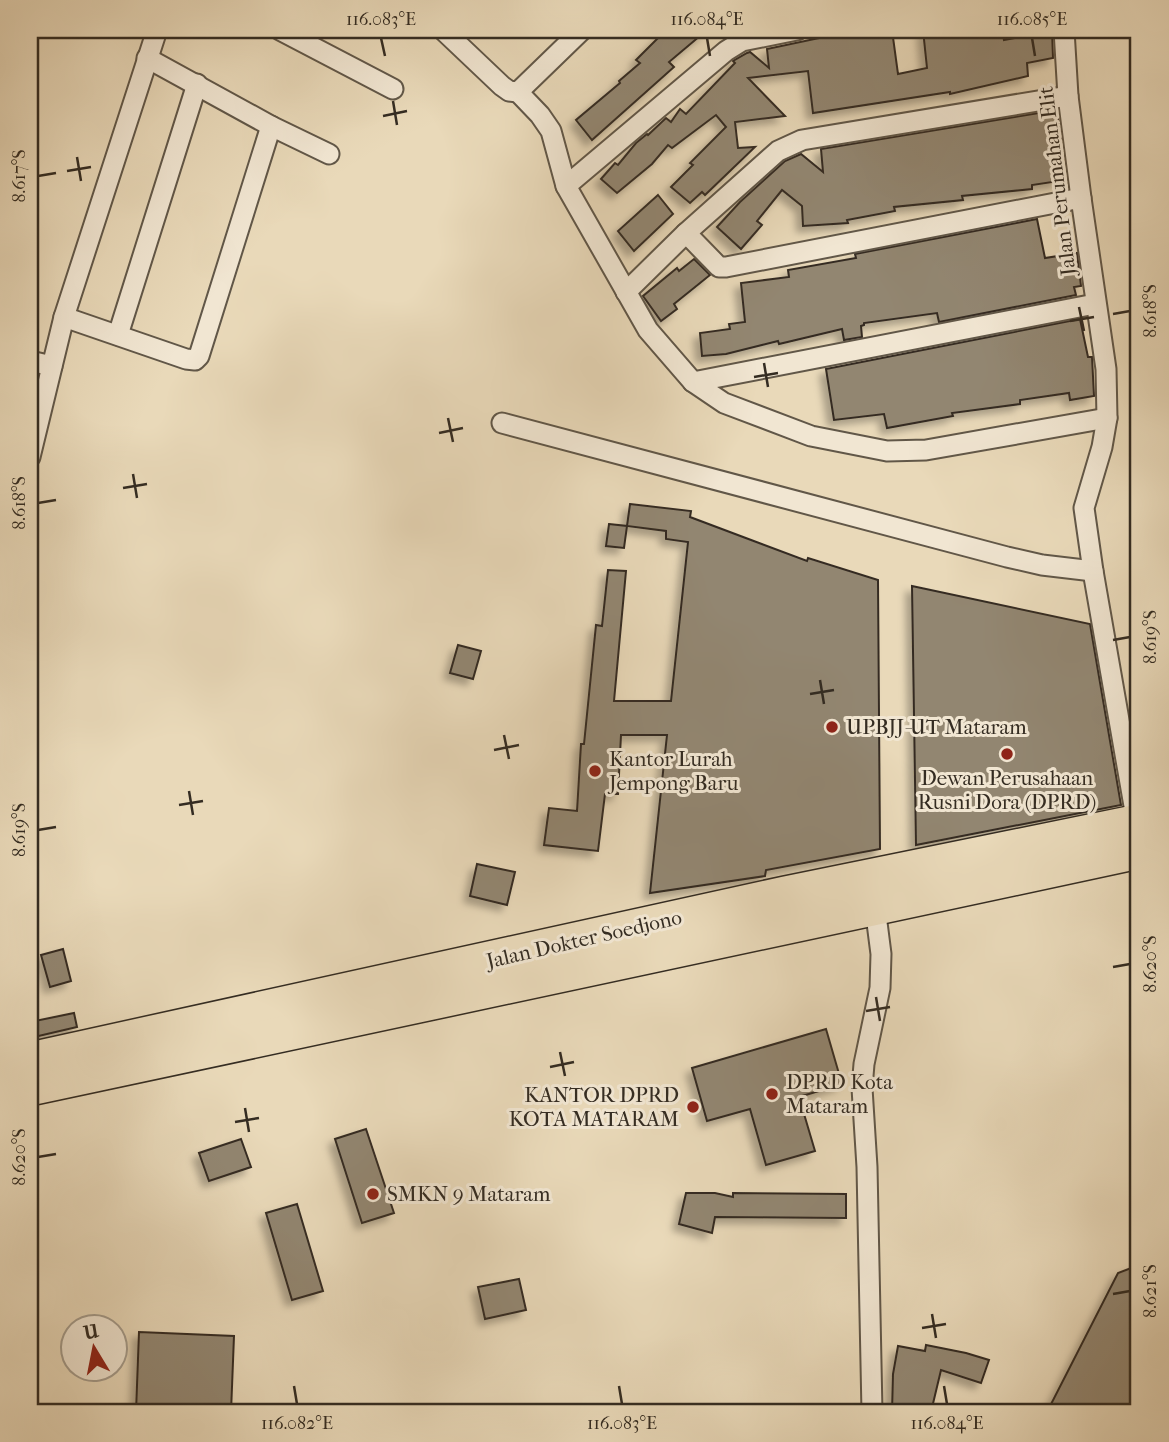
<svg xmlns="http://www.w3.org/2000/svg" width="1169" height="1442" font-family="'IM FELL French Canon',serif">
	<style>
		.building { fill: #928671; stroke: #342c22; stroke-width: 2; filter: url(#shadow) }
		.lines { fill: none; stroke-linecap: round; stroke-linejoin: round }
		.street-casing { stroke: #615748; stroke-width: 23 }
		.highway-casing { stroke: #342c22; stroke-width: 38 }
		.street { stroke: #f1e6d2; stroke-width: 19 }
		.highway { stroke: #e9d9b9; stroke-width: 35 }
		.ticks { fill: none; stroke: #342c22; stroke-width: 2.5 }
		.poi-dot { fill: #8f2418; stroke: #f1e6d2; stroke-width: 2.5 }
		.labels { text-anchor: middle; stroke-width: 6; stroke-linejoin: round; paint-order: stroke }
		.street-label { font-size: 21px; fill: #342c22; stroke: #f1e6d2 }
		.poi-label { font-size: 21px; fill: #342c22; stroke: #f1e6d2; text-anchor: start }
		.neatline { fill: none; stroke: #342c22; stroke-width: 2.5 }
		.ticks-label { font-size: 18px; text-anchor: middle; fill: #342c22 }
	</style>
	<defs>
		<filter id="shadow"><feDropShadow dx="-6" dy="6" stdDeviation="3.5" flood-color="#0004"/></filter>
	</defs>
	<rect width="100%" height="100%" fill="#e9d9b9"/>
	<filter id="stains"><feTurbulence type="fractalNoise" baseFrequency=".00286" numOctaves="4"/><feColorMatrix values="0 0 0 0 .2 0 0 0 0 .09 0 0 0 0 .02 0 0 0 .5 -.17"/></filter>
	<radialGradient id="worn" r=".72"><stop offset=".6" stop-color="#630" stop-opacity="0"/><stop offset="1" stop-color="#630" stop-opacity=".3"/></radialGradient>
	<!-- building -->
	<g class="building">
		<path d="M666,30h41l-38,32 5,5 -82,73 -16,-20 44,-37 -1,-2 21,-18 -4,-3z"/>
		<path d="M857,30h35l6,44 29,-6 -4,-38h79l2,10 48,-9 1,27 -26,5 1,13 -78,18v-2l-137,21 -5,-42 -60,7 37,38 -50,6 3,26 17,-1 -50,48 -3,-3 -12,11 -19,-16 22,-22 -3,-2 36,-36 -10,-12 -44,33 -4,-3 -16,19 -35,29 -16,-14 14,-16 3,2 18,-22 11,-9 1,1 18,-17 5,4 9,-13 6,5 49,-51 -2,-2 14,-8 3,-1 19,16 -2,-19z"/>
		<path d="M1057,110l4,31 -8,1 6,39 -27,4v4l-70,7 1,4 -69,7 1,4 -48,9 1,3 -45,3 -1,-20 -20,-16 -25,31 5,4 -21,24 -24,-22 23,-25 45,-41 16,-7 22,18 -2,-23z"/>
		<path d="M658,195l15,19 -39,37 -16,-20z"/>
		<path d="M1037,219l8,39 32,-5 4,33 -7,1 2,8 -137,27 -2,-9 -73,10v2l-3,1 1,11 -18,3 -2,-11 -63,15 -1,-3 -52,13 -24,2 -2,-23 30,-4 -1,-5 16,-2 -4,-39 48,-6 -1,-7 68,-12 -1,-4z"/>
		<path d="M694,259l16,16 -36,29 3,5 -16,12 -18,-25 34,-28 2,3z"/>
		<path d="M1080,319l8,38h4l2,39 -24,4 -1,-7 -49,7v4l-68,9 1,3 -66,12 -3,-14 -50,6 -8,-51z"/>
		<path d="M630,504l61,7 -1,6 117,44 1,-3 70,22 2,269 -114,21 -1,6 -115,17 17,-158h-46l-3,59h-13l-7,57 -54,-6 5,-37 28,3 4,-67h3l12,-119 6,1 6,-56 18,1 -12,130h57l17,-159 -22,-3v-8l-39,-5z"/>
		<path d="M609,524l18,2 -3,22 -18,-2z"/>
		<path d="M912,586l178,38 31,181 -205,40z"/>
		<path d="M458,645l23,6 -8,28 -23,-6z"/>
		<path d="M477,864l38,8 -8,33 -37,-9z"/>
		<path d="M63,949l8,32 -21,6 -9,-32z"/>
		<path d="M74,1013l3,14 -47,11v-16z"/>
		<path d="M826,1029l16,55 -43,13 16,54 -49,14 -16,-56 -43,12 -15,-53z"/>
		<path d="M366,1129l28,84 -32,10 -27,-84z"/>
		<path d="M241,1139l10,28 -42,14 -10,-28z"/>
		<path d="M686,1193h29l18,4v-4l113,1v24l-131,-1 -3,16 -33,-9z"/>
		<path d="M297,1204l26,87 -31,9 -26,-87z"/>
		<path d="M1139,1265v147h-92l71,-139z"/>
		<path d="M519,1279l7,31 -41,9 -7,-32z"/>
		<path d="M139,1332l95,4 -3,76h-95z"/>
		<path d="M926,1345l40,8 23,7 -8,23 -40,-13 -10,42h-39l1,-38 5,-28 27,5z"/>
	</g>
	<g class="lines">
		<defs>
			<g id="street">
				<path d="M280,30l113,59"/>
				<path d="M443,30l59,56 7,5 9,1 64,-62"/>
				<path d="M797,30l-55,11 -16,10 -160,135 82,144 45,52 31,21 87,33 76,15 39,-1 181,-32"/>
				<path d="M1064,30l4,66 13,102 25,171 1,49 -5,29 -18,61 9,63 44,252"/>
				<path d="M147,58l124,68 58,28"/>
				<path d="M518,92l22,23 11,16 15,55"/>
				<path d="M686,233l33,34h7l355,-69"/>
				<path d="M626,292l60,-59 92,-82 24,-11 266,-44"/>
				<path d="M64,317l122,42 9,1 4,-4 72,-230"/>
				<path d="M118,335l79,-251"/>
				<path d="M30,361l22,5"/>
				<path d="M693,382l402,-78"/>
				<path d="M502,423l505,134 35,8 51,6"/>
				<path d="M30,457l34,-140 93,-287"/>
				<path d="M872,1412l-5,-245 -5,-79 2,-24 16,-76 1,-34 -6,-47"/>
			</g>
			<g id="highway">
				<path d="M30,1060l755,-166 354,-72"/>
				<path d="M30,1088l1109,-237"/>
			</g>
		</defs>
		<!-- street casing -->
		<use href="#street" class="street-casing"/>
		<!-- highway casing -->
		<use href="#highway" class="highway-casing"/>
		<!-- street -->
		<use href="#street" class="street"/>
		<!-- highway -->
		<use href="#highway" class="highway"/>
	</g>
	<!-- ticks -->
	<path class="ticks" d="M381,38l4,18M707,38l3,18M1032,38l3,18M393,101l4,24M383,116l24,-5M77,157l4,24M67,171l24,-4M38,176l18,-3M1079,307l5,24M1113,314l17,-3M1070,321l24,-4M764,363l4,24M754,377l24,-4M448,418l5,24M439,433l24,-5M133,474l4,24M123,488l24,-4M38,503l18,-3M1113,640l17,-3M820,680l4,24M810,694l24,-4M504,735l5,24M494,750l25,-5M189,791l4,24M179,805l24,-4M38,830l18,-3M1113,967l17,-3M876,997l4,24M866,1011l24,-4M560,1052l5,24M550,1067l24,-5M245,1108l4,24M235,1122l24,-4M38,1157l18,-3M1113,1294l17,-3M932,1314l4,24M922,1328l24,-4M294,1386l3,18M619,1386l3,18M944,1386l3,18"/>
	<!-- markers -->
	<g class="poi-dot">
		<circle cx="832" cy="727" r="7"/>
		<circle cx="1007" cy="754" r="7"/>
		<circle cx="595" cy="771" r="7"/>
		<circle cx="772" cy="1094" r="7"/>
		<circle cx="693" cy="1107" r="7"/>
		<circle cx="373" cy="1194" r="7"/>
	</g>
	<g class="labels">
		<!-- street labels -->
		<g class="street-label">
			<text transform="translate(1057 181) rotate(-97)" y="7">Jalan Perumahan Elit</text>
			<text transform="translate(584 939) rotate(-13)" y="7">Jalan Dokter Soedjono</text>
		</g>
		<!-- poi labels -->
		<g class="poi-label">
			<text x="846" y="734">UPBJJ-UT Mataram</text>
			<text x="609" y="766">Kantor Lurah<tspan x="609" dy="24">Jempong Baru</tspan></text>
			<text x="1007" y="785" text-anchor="middle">Dewan Perusahaan<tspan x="1007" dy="24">Rusni Dora (DPRD)</tspan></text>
			<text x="786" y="1089">DPRD Kota<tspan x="786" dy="24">Mataram</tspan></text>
			<text x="679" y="1102" text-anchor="end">KANTOR DPRD<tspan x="679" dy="24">KOTA MATARAM</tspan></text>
			<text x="387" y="1201">SMKN 9 Mataram</text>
		</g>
	</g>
	<!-- margin -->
	<rect width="1169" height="1442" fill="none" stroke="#e9d9b9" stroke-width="77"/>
	<!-- north arrow -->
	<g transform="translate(94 1348) rotate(350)"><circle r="33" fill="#f1e6d2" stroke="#a59c8c" stroke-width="2"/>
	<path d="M0-5L12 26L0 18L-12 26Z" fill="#8f2418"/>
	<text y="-10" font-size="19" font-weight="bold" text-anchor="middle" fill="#342c22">U</text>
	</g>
	<rect x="38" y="38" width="1092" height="1366" class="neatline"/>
	<g class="ticks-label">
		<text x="381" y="25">116.083°E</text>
		<text x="707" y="25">116.084°E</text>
		<text x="1032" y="25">116.085°E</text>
		<text transform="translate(19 176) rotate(-90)" y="6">8.617°S</text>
		<text transform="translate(1150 311) rotate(-90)" y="6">8.618°S</text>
		<text transform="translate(19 503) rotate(-90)" y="6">8.618°S</text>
		<text transform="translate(1150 637) rotate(-90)" y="6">8.619°S</text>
		<text transform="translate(19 830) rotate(-90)" y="6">8.619°S</text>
		<text transform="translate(1150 964) rotate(-90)" y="6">8.620°S</text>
		<text transform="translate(19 1157) rotate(-90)" y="6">8.620°S</text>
		<text transform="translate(1150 1291) rotate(-90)" y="6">8.621°S</text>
		<text x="297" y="1429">116.082°E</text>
		<text x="622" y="1429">116.083°E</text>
		<text x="947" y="1429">116.084°E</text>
	</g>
	<rect width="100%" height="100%" filter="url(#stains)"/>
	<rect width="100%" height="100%" fill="url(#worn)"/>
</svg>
